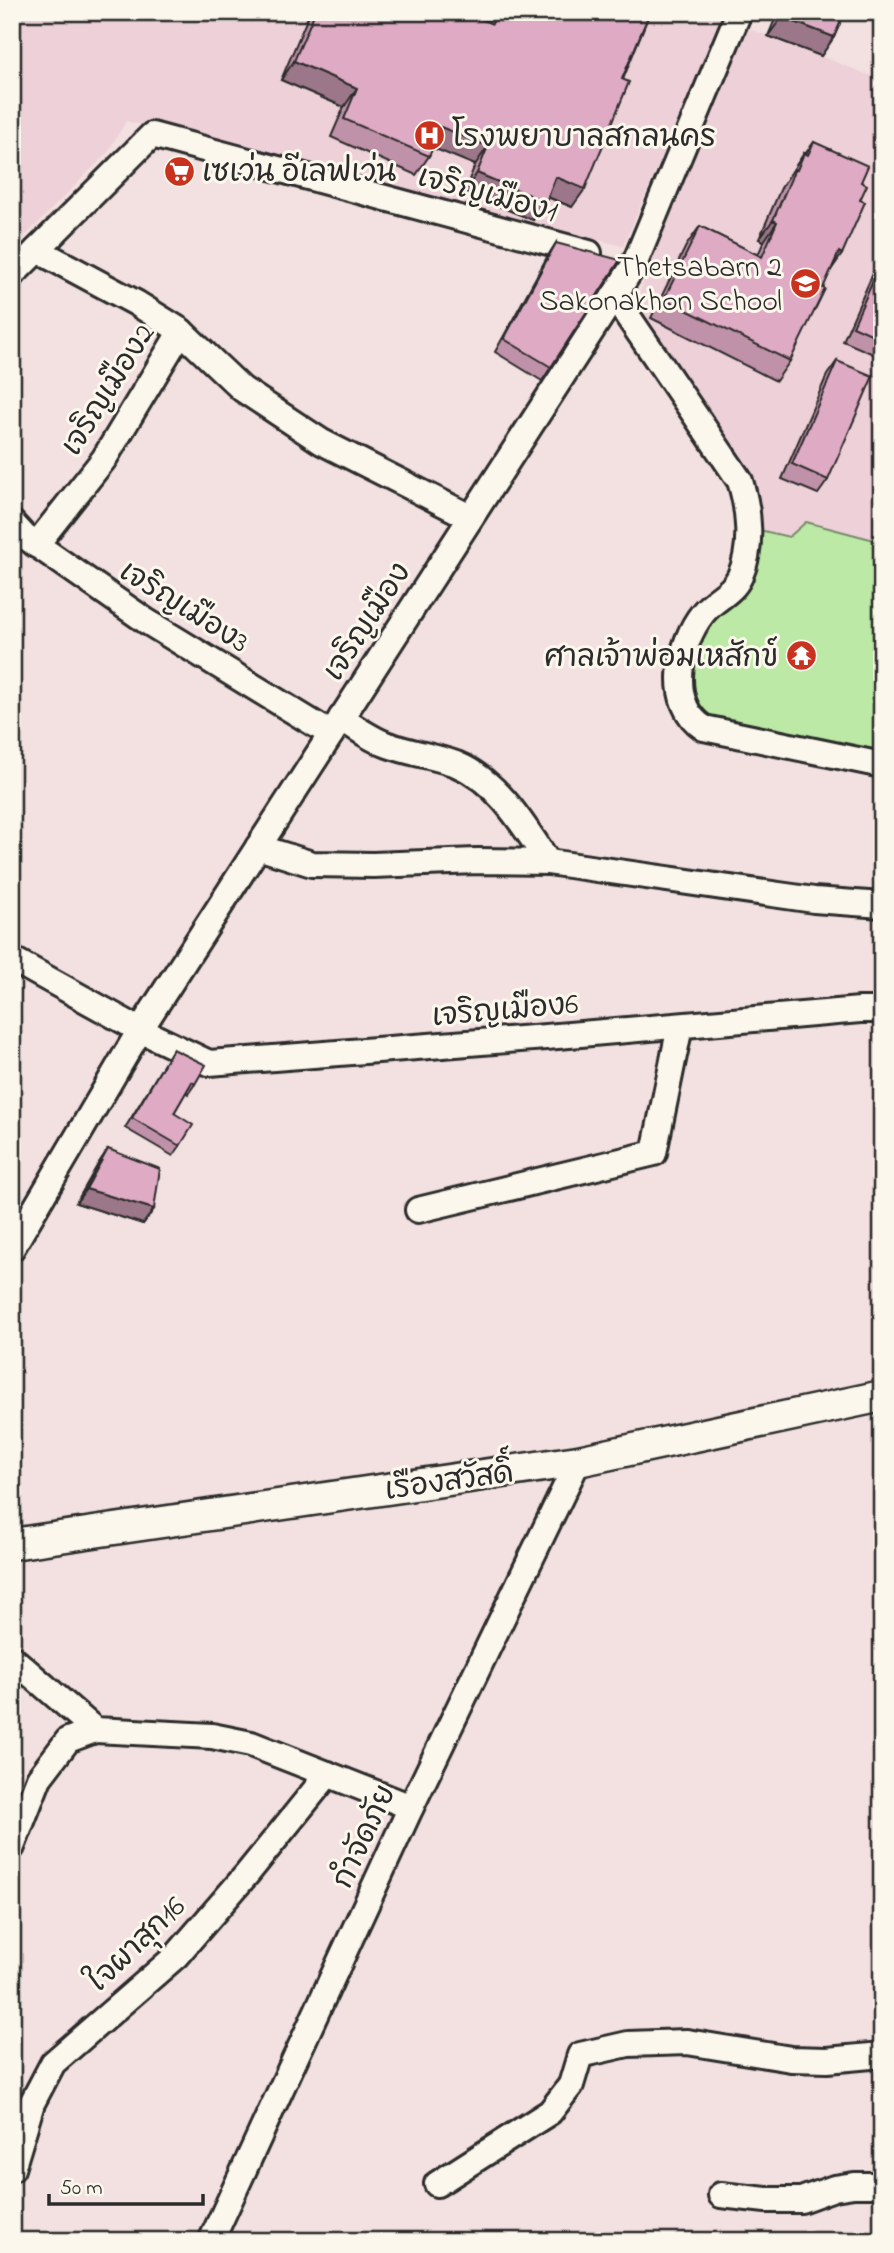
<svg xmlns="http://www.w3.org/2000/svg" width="894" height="2253" font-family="'Indie Flower','Playpen Sans Thai',sans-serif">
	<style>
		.built { fill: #edd0d8 }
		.green { fill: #bce9a6; stroke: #748a68; stroke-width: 2 }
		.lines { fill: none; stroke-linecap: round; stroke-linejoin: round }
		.minor-casing { stroke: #2b2b2b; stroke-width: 30 }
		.tertiary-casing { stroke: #2b2b2b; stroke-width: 35 }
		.minor { stroke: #fbf7ec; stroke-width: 24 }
		.tertiary { stroke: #fbf7ec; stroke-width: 30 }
		.wall { fill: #c092a9; stroke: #2b2b2b; stroke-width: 2 }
		.shaded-wall { fill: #9c7789; stroke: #2b2b2b; stroke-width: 2 }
		.building { fill: #dfaac4; stroke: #2b2b2b; stroke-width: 2 }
		.labels { text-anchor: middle; stroke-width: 6; stroke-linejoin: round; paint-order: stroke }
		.poi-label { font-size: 30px; fill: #2b2b2b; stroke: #fbf7ec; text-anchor: start }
		.street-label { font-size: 30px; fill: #2b2b2b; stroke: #fbf7ec }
	</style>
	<rect width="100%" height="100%" fill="#f3e0e0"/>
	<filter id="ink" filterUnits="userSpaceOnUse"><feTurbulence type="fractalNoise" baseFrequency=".0143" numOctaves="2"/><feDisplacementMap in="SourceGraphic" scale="14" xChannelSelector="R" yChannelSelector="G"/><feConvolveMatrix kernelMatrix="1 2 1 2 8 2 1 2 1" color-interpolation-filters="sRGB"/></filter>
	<g filter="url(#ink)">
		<!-- built -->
		<g class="built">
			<path d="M12,12h713l-102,234 -497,-125 -18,31 -96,97z"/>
			<path d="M734,23l148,57v462l-76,-20 -17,15 -38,-9 -6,-51 -111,-168z"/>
		</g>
		<!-- green -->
		<path class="green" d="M806,522l76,20v218l-191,-42 3,-91 40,-38 17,-61 38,9z"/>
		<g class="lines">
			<defs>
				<g id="minor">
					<path d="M12,275l140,-140 437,118"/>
					<path d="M614,296l126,185c9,29 13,66 0,95 -8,18 -25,22 -37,37 -24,30 -37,91 1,115l178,37"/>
					<path d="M181,331l61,58 80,53 148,75"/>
					<path d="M12,523l12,13 122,85 185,113"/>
					<path d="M36,545l68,-86 77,-128 -45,-28 -99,-53"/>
					<path d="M341,718c15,10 30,21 47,27 22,8 46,11 68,19 42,17 68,62 92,98"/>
					<path d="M258,847l54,17 61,1 104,-4 71,1 266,38 68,5"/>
					<path d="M12,959l128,71 69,33 337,-26 314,-27h22"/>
					<path d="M418,1210l236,-57 26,-127"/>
					<path d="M12,1248l128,-218 494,-765 105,-253"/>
					<path d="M12,1658l83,72 117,6 39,8 160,63"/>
					<path d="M12,1847l27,-69 29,-38 27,-10"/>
					<path d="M12,2169l20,-66 21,-40 123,-107 71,-82 81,-100"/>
					<path d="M437,2184l113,-72 21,-27 9,-30 48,-11 59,-2 104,17 36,1 55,-5"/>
					<path d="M721,2195l45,5h35l33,-12 20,-3h28"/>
					<path d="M211,2241l200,-434 167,-346"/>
				</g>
				<path id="tertiary" d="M12,1544l566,-83 304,-65"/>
			</defs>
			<!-- minor casing -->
			<use href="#minor" class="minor-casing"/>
			<!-- tertiary casing -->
			<use href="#tertiary" class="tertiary-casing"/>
			<!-- minor -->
			<use href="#minor" class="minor"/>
			<!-- tertiary -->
			<use href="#tertiary" class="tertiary"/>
		</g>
		<!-- wall -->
		<g class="wall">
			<path d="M310,12h154l23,10 4,-10h159l-78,195 -25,-10 -14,23 -69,-28 11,-27 -42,-18 -4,9 -13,19 -85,-38 13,-30 -63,-27z"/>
			<path d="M778,12h67l-11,25 -13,19 -53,-20z"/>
			<path d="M814,142l47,40 -1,18 -18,54 -12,17 -40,90 -14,20 -125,-63 35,-72 14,-20 58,29 6,-14 -5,-2 22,-51 23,-35 1,1z"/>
			<path d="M556,243l-5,124 -9,14 -47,-29 52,-95z"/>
			<path d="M882,253v101l-2,3 -37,-16z"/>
			<path d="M837,361l-9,119 -10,14 -36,-15 45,-104z"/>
			<path d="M173,1049l22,35 -7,10 -2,-2 -12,21 6,33 -7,10 -48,-28z"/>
			<path d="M108,1149l46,60 -11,15 -67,-21 22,-39z"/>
		</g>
		<!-- shaded-wall -->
		<g class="shaded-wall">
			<path d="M782,17l52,20 -13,19 -53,-20z"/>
			<path d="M294,61l63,27 -13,19 -63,-27z"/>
			<path d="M441,127l47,19 -13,19 -47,-19z"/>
			<path d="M477,173l69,29 -13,18 -69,-28z"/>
			<path d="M556,177l29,12 -13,18 -29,-12z"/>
			<path d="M773,220l4,2 -13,19 -5,-2z"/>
			<path d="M839,252l3,2 -13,19z"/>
			<path d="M86,1189l68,20 -11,15 -67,-21z"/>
		</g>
		<!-- building -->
		<g class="building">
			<path d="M315,12h149l28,12 5,-12h153l-28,67 7,3 -44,107 -29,-12 -10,25 -69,-29 11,-27 -47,-19 -12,29 -85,-37 13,-31 -63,-27z"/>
			<path d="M783,12h62l-11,25 -52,-20z"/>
			<path d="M814,142l54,24 -7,16 6,3 -7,15 5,2 -23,52 -3,-2 -16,36 2,1 -35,72 -126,-62 36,-73 62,31 15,-35 -4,-2 22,-51 2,1 7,-17 4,2z"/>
			<path d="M556,243l64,17 -69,107 -47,-28z"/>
			<path d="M882,261v78l-29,-13z"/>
			<path d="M837,361l36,15 -45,104 -36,-16z"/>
			<path d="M173,1049l33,16 -11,19 -3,-2 -18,31 19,12 -13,21 -48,-28z"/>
			<path d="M108,1149l52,20 -6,40 -68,-20z"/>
		</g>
	</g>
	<!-- icons -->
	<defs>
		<symbol id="hospital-disc" viewBox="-11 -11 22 22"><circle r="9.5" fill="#c8321e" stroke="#fbf7ec"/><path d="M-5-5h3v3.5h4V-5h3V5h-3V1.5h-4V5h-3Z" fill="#fff"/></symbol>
		<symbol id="supermarket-disc" viewBox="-11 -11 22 22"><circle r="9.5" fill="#c8321e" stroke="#fbf7ec"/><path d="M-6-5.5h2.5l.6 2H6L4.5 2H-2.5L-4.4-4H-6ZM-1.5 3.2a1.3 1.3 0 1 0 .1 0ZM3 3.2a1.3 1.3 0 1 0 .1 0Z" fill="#fff"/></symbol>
		<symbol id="school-disc" viewBox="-11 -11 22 22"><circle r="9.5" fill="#c8321e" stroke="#fbf7ec"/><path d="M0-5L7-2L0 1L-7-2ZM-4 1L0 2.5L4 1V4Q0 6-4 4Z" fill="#fff"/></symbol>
		<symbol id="temple-disc" viewBox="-11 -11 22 22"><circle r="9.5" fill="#c8321e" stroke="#fbf7ec"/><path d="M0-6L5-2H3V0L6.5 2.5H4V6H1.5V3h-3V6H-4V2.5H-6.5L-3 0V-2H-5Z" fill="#fff"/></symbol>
	</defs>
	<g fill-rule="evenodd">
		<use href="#hospital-disc" x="412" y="118" width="35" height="35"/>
		<use href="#supermarket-disc" x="162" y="154" width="35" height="35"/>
		<use href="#school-disc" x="788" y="266" width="35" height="35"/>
		<use href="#temple-disc" x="784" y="638" width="35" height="35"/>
	</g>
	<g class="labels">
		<!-- poi labels -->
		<g class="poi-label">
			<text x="452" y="146">โรงพยาบาลสกลนคร</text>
			<text x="202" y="181">เซเว่น อีเลฟเว่น</text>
			<text x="782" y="276" text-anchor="end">Thetsabarn 2<tspan x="782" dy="34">Sakonakhon School</tspan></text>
			<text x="778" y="666" text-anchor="end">ศาลเจ้าพ่อมเหสักข์</text>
		</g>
		<!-- street labels -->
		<g class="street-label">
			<text transform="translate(488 193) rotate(15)" y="10">เจริญเมือง1</text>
			<text transform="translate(107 389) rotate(-58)" y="10">เจริญเมือง2</text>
			<text transform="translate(185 606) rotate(32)" y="10">เจริญเมือง3</text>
			<text transform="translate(366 621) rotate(-57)" y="10">เจริญเมือง</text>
			<text transform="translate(505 1009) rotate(-5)" y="10">เจริญเมือง6</text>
			<text transform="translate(449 1480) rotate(-8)" y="10">เรืองสวัสดิ์</text>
			<text transform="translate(363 1836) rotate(-65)" y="10">กำจัดภัย</text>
			<text transform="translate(136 1943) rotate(-44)" y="10">ใจผาสุก16</text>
		</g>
	</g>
	<!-- margin -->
	<rect width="894" height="2253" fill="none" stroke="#fbf7ec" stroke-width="42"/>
	<rect x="21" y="21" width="852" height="2211" fill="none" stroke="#2b2b2b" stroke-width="2.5" filter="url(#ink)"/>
	<!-- scale -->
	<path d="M49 2194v10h154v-10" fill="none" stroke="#2b2b2b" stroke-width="3.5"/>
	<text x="60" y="2194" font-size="21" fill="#2b2b2b" stroke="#fbf7ec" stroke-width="5" paint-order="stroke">50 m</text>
</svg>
